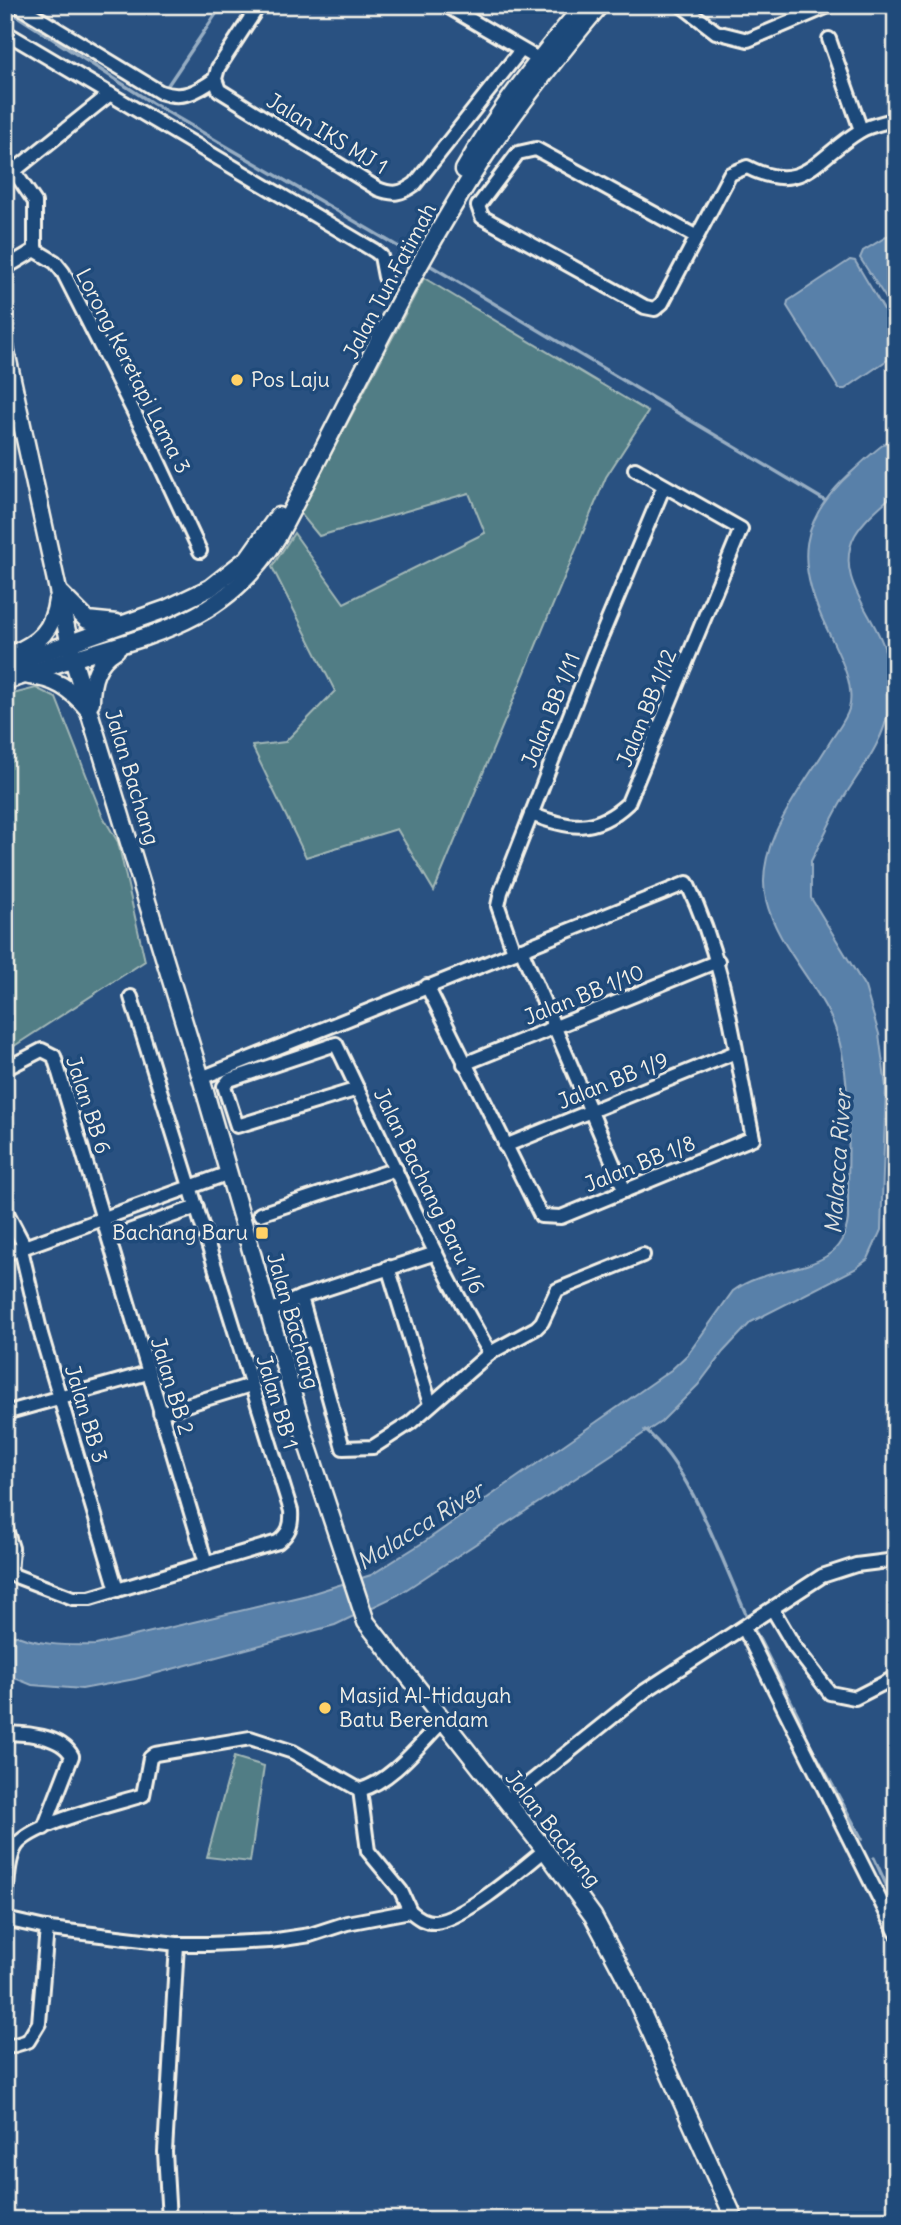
<svg xmlns="http://www.w3.org/2000/svg" width="901" height="2225" font-family="Delius,sans-serif">
	<style>
		.green { fill: #517d85; stroke: #a2b7b6; stroke-width: 2 }
		.water { fill: #5980a9; stroke: #97adc2; stroke-width: 2 }
		.lines { fill: none; stroke-linecap: round; stroke-linejoin: round }
		.stream { stroke: #97adc2; stroke-width: 3.5 }
		.street-casing { stroke: #f4f1e8; stroke-width: 18 }
		.secondary-casing { stroke: #f4f1e8; stroke-width: 21 }
		.street { stroke: #1f4a7a; stroke-width: 12 }
		.secondary { stroke: #1f4a7a; stroke-width: 16 }
		.poi-dot { fill: #ffd166; stroke: #1f4a7a; stroke-width: 2.5 }
		.labels { text-anchor: middle; stroke-width: 7; stroke-linejoin: round; paint-order: stroke }
		.street-label { font-size: 21px; fill: #f4f1e8; stroke: #1f4a7a }
		.poi-label { font-size: 21px; fill: #f4f1e8; stroke: #1f4a7a; text-anchor: start }
		.water-label { font-size: 23px; font-style: italic; fill: #dde0df; stroke: #1f4a7a }
	</style>
	<rect width="100%" height="100%" fill="#295181"/>
	<filter id="ink" filterUnits="userSpaceOnUse"><feTurbulence type="fractalNoise" baseFrequency=".0143" numOctaves="2"/><feDisplacementMap in="SourceGraphic" scale="14" xChannelSelector="R" yChannelSelector="G"/><feConvolveMatrix kernelMatrix="1 2 1 2 8 2 1 2 1" color-interpolation-filters="sRGB"/></filter>
	<g filter="url(#ink)">
		<!-- green -->
		<g class="green">
			<path d="M424,278l224,134 -42,65 -172,414 -37,-62 -91,28 -54,-111 33,-4 50,-51 -63,-124 22,-34 50,70 141,-70 -16,-40 -150,43 -19,-23z"/>
			<path d="M36,688l20,10 46,117 16,27 27,119 -140,91v-356z"/>
			<path d="M234,1757l30,9 -14,96 -43,-5z"/>
		</g>
		<!-- water -->
		<g class="water">
			<path d="M896,231v83l-36,-56 3,-7z"/>
			<path d="M850,260l5,1 41,69v24l-51,35h-6l-52,-83 1,-5z"/>
			<path d="M896,436v56c-15,14 -31,26 -41,43 -21,39 15,75 28,109 7,20 9,43 6,64 -5,32 -26,59 -43,86 -13,21 -23,44 -35,67v37l54,89 14,47 7,53 -5,143 -13,29 -13,10 -104,53 -28,30 -25,33 -37,37 -263,173 -63,30 -200,54 -53,10 -50,-4 -27,-11v-43c30,14 58,15 91,14l211,-50 64,-20 56,-35 244,-170 17,-16 45,-63c41,-31 108,-12 115,-72 -1,-58 7,-147 -16,-199 -19,-42 -55,-75 -66,-120 -13,-56 38,-114 64,-158 6,-10 16,-22 19,-33 7,-25 -12,-58 -22,-80 -33,-67 -29,-110 28,-160 13,-12 25,-24 41,-33z"/>
		</g>
		<g class="lines">
			<!-- stream -->
			<g class="stream">
				<path d="M5,8l147,95 264,154"/>
				<path d="M168,85l54,-80"/>
				<path d="M426,263l398,237"/>
				<path d="M645,1430c45,36 77,131 101,184"/>
				<path d="M753,1627l46,90 5,16 58,106"/>
				<path d="M874,1858l22,48"/>
			</g>
			<defs>
				<g id="street">
					<path d="M17,5l143,87c22,8 37,0 55,-13"/>
					<path d="M259,5l-41,63 -3,11 4,11 159,99c15,6 23,5 37,-5l106,-134"/>
					<path d="M445,5l100,58"/>
					<path d="M681,5l35,27 32,8 83,-35"/>
					<path d="M5,32l370,219 6,5 4,21"/>
					<path d="M829,39l32,91"/>
					<path d="M5,158l30,44v48"/>
					<path d="M14,171l96,-77"/>
					<path d="M697,237l-161,-88 -18,4 -40,53 4,11 163,90 10,2 7,-6 68,-129 17,-7c57,29 69,-10 113,-36 10,-6 24,-8 36,-12"/>
					<path d="M5,268l30,-18 20,12 8,10 91,180 46,99"/>
					<path d="M531,814c38,15 64,20 97,-11l113,-274 -106,-60"/>
					<path d="M521,949l104,242"/>
					<path d="M514,952l-16,-46 3,-14 92,-236 71,-170"/>
					<path d="M464,1064l254,-103"/>
					<path d="M5,1069l37,-19 12,6 152,507"/>
					<path d="M201,1078l486,-195c40,83 47,166 66,255l-192,79 -20,-1 -114,-230"/>
					<path d="M358,1089l-121,37 -13,-40 5,-6 107,-36c50,103 95,210 154,309"/>
					<path d="M505,1146l231,-94"/>
					<path d="M5,1209l20,38"/>
					<path d="M260,1214l136,-45"/>
					<path d="M109,1238l88,-31"/>
					<path d="M21,1249l20,85 76,256"/>
					<path d="M5,1254l224,-81"/>
					<path d="M388,1267l42,137"/>
					<path d="M301,1297l42,151 30,-1 37,-24 80,-70 46,-25 6,-6 15,-32 86,-35"/>
					<path d="M268,1312l33,-15 135,-44"/>
					<path d="M5,1413l143,-40"/>
					<path d="M160,1413l91,-28"/>
					<path d="M5,1526l7,22 -2,26"/>
					<path d="M5,1572l68,26h17l188,-56c11,-9 14,-16 13,-31l-160,-514"/>
					<path d="M773,1610l21,36 36,47 25,5 41,-21"/>
					<path d="M744,1628l152,304"/>
					<path d="M5,1734c20,-2 57,2 67,22l-28,72"/>
					<path d="M360,1790l8,61 33,40 9,20"/>
					<path d="M506,1802l139,-111 177,-115 34,-11 40,-5"/>
					<path d="M5,1911c3,-19 1,-48 11,-65 15,-23 100,-42 127,-51l7,-37 5,-4 95,-16 43,14 67,38c32,-9 59,-45 82,-68"/>
					<path d="M5,1919l45,10 127,15h32l61,-3 40,-6 37,-12 63,-12c7,6 15,12 25,11 28,-2 87,-53 110,-72"/>
					<path d="M5,2048l23,-7 11,-18 8,-95"/>
					<path d="M169,2220l-4,-68 12,-208"/>
				</g>
				<g id="secondary">
					<path d="M464,170c34,-60 76,-113 120,-165"/>
					<path d="M5,347l68,312 128,419 108,372 57,172 179,228 48,66 37,70 105,234"/>
					<path d="M60,593l27,27 30,3"/>
					<path d="M12,654c27,-11 41,-24 45,-54"/>
					<path d="M5,666l161,-57 44,-21 38,-30 30,-42"/>
					<path d="M29,676c25,2 41,12 58,32"/>
					<path d="M5,681c26,-7 51,-18 77,-25 83,-24 149,-41 196,-120 66,-124 129,-261 206,-379 35,-53 75,-103 116,-152"/>
					<path d="M91,702c0,-21 5,-40 25,-52"/>
				</g>
			</defs>
			<!-- street casing -->
			<use href="#street" class="street-casing"/>
			<!-- secondary casing -->
			<use href="#secondary" class="secondary-casing"/>
			<!-- street -->
			<use href="#street" class="street"/>
			<!-- secondary -->
			<use href="#secondary" class="secondary"/>
		</g>
	</g>
	<!-- markers -->
	<g class="poi-dot">
		<circle cx="237" cy="380" r="7"/>
		<rect x="255" y="1226" width="14" height="14" rx="3.5"/>
		<circle cx="325" cy="1708" r="7"/>
	</g>
	<g class="labels">
		<!-- street labels -->
		<g class="street-label">
			<text transform="translate(327 134) rotate(31)" y="7">Jalan IKS MJ 1</text>
			<text transform="translate(390 281) rotate(-62)" y="7">Jalan Tun Fatimah</text>
			<text transform="translate(133 371) rotate(63)" y="7">Lorong Keretapi Lama 3</text>
			<text transform="translate(647 708) rotate(-68)" y="7">Jalan BB 1/12</text>
			<text transform="translate(551 710) rotate(-68)" y="7">Jalan BB 1/11</text>
			<text transform="translate(132 777) rotate(73)" y="7">Jalan Bachang</text>
			<text transform="translate(584 995) rotate(-22)" y="7">Jalan BB 1/10</text>
			<text transform="translate(613 1081) rotate(-22)" y="7">Jalan BB 1/9</text>
			<text transform="translate(88 1105) rotate(72)" y="7">Jalan BB 6</text>
			<text transform="translate(640 1164) rotate(-22)" y="7">Jalan BB 1/8</text>
			<text transform="translate(429 1191) rotate(64)" y="7">Jalan Bachang Baru 1/6</text>
			<text transform="translate(293 1321) rotate(74)" y="7">Jalan Bachang</text>
			<text transform="translate(172 1386) rotate(73)" y="7">Jalan BB 2</text>
			<text transform="translate(277 1402) rotate(73)" y="7">Jalan BB 1</text>
			<text transform="translate(86 1414) rotate(73)" y="7">Jalan BB 3</text>
			<text transform="translate(553 1829) rotate(52)" y="7">Jalan Bachang</text>
		</g>
		<!-- poi labels -->
		<g class="poi-label">
			<text x="251" y="387">Pos Laju</text>
			<text x="248" y="1240" text-anchor="end">Bachang Baru</text>
			<text x="339" y="1703">Masjid Al-Hidayah<tspan x="339" dy="24">Batu Berendam</tspan></text>
		</g>
		<!-- water labels -->
		<g class="water-label">
			<text transform="translate(838 1162) rotate(-86)" y="8">Malacca River</text>
			<text transform="translate(420 1526) rotate(-32)" y="8">Malacca River</text>
		</g>
	</g>
	<!-- margin -->
	<rect width="901" height="2225" fill="none" stroke="#1f4a7a" stroke-width="28"/>
	<rect x="14" y="14" width="873" height="2197" fill="none" stroke="#f4f1e8" stroke-width="2.5" filter="url(#ink)"/>
</svg>
